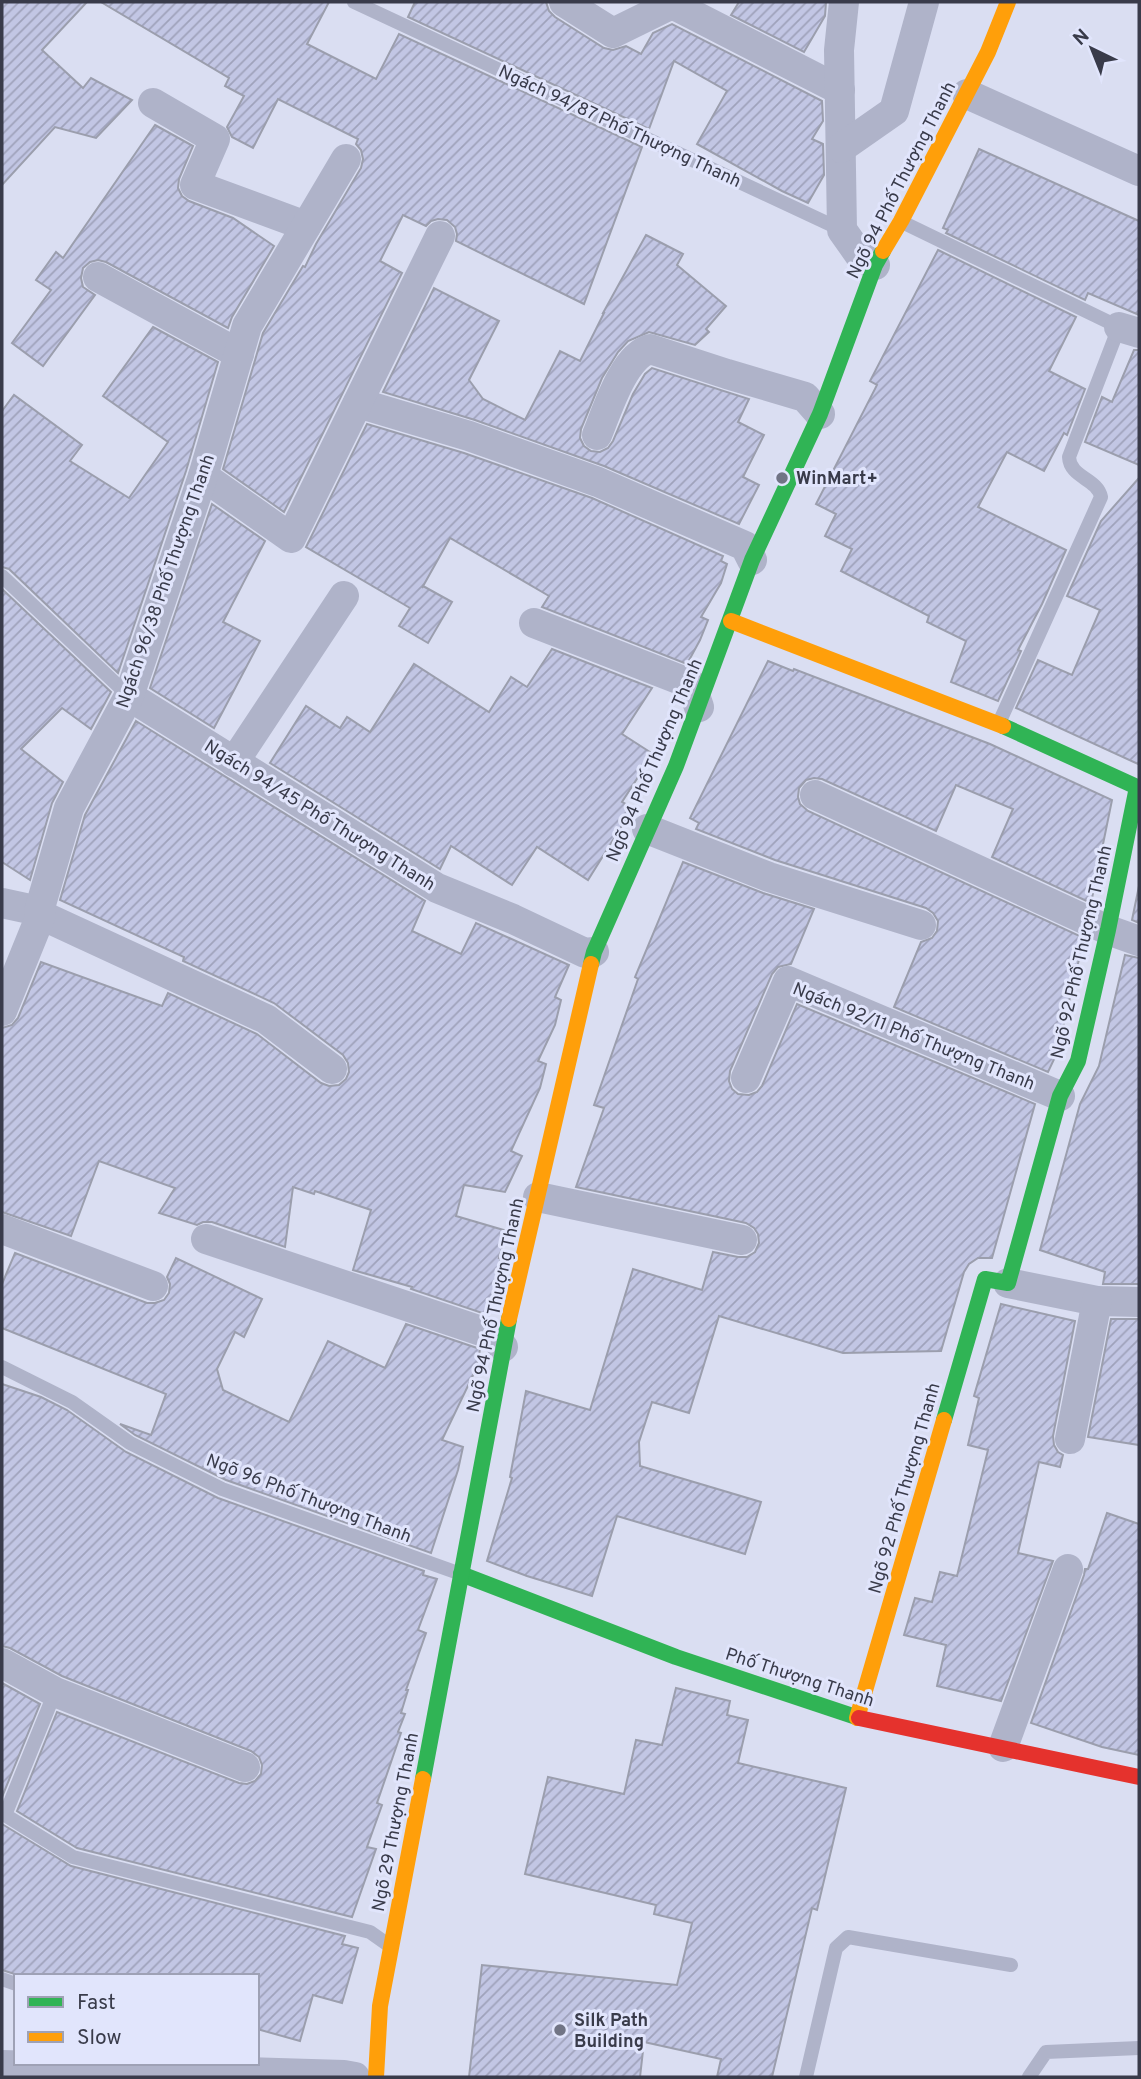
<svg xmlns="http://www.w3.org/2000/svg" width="1141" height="2079" font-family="Overpass,sans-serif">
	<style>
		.building { fill: url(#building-hatch); stroke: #9b9ead; stroke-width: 2 }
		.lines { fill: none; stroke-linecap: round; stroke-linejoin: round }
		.lane { stroke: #afb3c9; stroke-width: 14 }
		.street { stroke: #afb3c9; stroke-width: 30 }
		.fast { stroke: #30b455; stroke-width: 16 }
		.slow { stroke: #ff9f0a; stroke-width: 16 }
		.jam { stroke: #e5322d; stroke-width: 16 }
		.poi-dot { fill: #717485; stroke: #e1e5fc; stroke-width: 2.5 }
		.labels { text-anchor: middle; stroke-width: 6; stroke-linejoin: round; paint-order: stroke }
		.street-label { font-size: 18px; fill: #393b4a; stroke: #e1e5fc }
		.poi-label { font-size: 18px; font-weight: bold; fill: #393b4a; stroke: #e1e5fc; text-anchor: start }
	</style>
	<defs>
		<pattern id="building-hatch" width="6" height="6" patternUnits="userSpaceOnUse" patternTransform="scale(1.75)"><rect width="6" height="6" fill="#c2c6e4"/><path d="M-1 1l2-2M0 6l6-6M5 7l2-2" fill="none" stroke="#9fa2bb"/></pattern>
	</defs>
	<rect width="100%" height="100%" fill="#dadef2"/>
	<!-- building -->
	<g class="building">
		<path d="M2,2h85l-45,48 41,38 8,-10 41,22 -36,38 -41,-11 -53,58z"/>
		<path d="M101,2h228l-22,42 69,35 23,-45 243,113 -58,157 -128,-63 1,-7 -2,-7 -8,-7 -9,-1 -7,2 -5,5 -23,-11 -23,46 22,12 -118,239 -61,-43 40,-136 40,-67 2,1 11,-23 45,-76 2,-9 -2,-9 -5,-6 2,-5 -80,-40 -25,49 -21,-11 -5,-10 17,-31 -19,-10 4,-8z"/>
		<path d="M415,2h131l3,9 6,6 49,31 9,2 13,-4 15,8 12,-21 19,-9 150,77 1,20 -11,18 11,5 1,31 -16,28 -26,-12 -85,-47 30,-53 -53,-30 -25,68 -241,-112z"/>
		<path d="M739,2h87l-1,14 -21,36 -73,-37z"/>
		<path d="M155,125l38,21 -14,33 -1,9 4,8 7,5 44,17 41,28 -42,71 -4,11 -122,-66 -8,-2 -8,2 -7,6 -2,10 2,9 12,8 -52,71 -31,-23 39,-53 -15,-10 20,-28 7,6z"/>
		<path d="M979,149l160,72v94l-51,-22 -3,7 -139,-67 2,-3 -5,-2z"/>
		<path d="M646,235l37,19 -6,11 49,41 -20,23 3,3 -14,13 -46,-13 -21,9 -10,11 -16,26 -21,51 -1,9 4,8 7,5 9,1 8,-4 5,-7 20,-47 12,-20 7,-6 97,31 -11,23 26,13 -21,42 16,8 -20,39 -135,-58 -129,-46 -92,-28 51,-104 65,33 -30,59 14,19 42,21 35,-69 20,10 24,-48h-1z"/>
		<path d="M938,250l138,67 -27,54 36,18 -18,46 -3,-2 -20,38 -37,-19 -29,55 88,43 -24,54 -24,46 3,1 -23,50 -47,-19 15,-41 -39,-19 2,-6 -88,-45 11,-22 -27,-13 11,-22 -20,-10 61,-119 -7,-4z"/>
		<path d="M153,327l65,35 -32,109 -68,202 -109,-104 -7,-2v-156l12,-16 68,50 -12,16 59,37 39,-56 -65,-46z"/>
		<path d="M1134,350h5v115l-54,-23 17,-45 10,5z"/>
		<path d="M367,424l97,29 128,45 131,58 -2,5 6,3 -6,19 -20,34 7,3 -8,20 -13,24 -145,-57 7,-11 -99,-58 -28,50 1,-2 29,16 -24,41 -29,-17 11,-18 -104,-61z"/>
		<path d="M1139,478v284l-1,2 -122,-56 22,-48 34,15 28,-65 -33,-14 34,-75z"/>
		<path d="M212,504l53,37 -42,81 37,19 -46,87 -64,-40z"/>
		<path d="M2,589l109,103 -20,37 -29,-21 -41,41 42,33 -11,21 -22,77 -28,-18z"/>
		<path d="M552,649l100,39 -30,46 31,20 -31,48 11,6 -2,3 -43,69 -51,-33 -25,38 -61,-39 -11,23 -170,-106 36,-57 34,22 7,-11 23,15 44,-68 75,48 22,-35 16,10z"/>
		<path d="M768,661l25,10 1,-2 196,75 122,56 -21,103 -99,-46 21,-48 -57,-24 -20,46 -114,-52 -8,-1 -8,2 -7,8 -1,9 2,7 8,7 276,127 -27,115 -9,19 -154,-65 27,-65 11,-4 5,-7 1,-10 -5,-8 -7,-5 -151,-48 -79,-31 3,-6 -9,-5z"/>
		<path d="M136,721l289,180 -13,30 49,23 15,-31 93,42 -14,32 6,3 -6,25 -17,36 8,3 -6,24 -29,63 11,5 -17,36 -41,-7 -8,31 51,15 -8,27h2l-13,57 -77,-26 1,-2 -59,-17 18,-60 -56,-19 -1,3 -21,-7 -8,60 -73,-25h-9l-6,3 -38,-12 16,-25 -76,-27 -28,75 -69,-24v-184l10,-3 6,-7 23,-56 121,44 6,-13 89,41 64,49 8,3 10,-1 7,-6 3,-7 -1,-9 -5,-8 -69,-52 -91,-42 1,-4 -124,-57 25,-85z"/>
		<path d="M683,862l80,31 51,16 -23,55 -13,3 -6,7 -42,97 -1,10 3,8 6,5 11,1 8,-3 5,-6 35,-82 238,100 -43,154h-14l-9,6 -5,8 -23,79 -98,2 -124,-37 -30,97 -37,-11 -13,40 1,24 121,36 -16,52 -128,-38 -25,80 -65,-20 -40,-15 25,-83 -2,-1 16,-86 64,19 43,-141 69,21 11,-38 25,5h9l8,-5 4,-9 -1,-9 -4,-6 -8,-5 -170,-36 28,-79 -10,-3 44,-126 -3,-2z"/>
		<path d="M1139,886v37l-7,-3z"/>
		<path d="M1125,955l14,3v326h-36l2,-12 -65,-22 40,-146 19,-38z"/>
		<path d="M15,1253l132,50h8l9,-3 5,-7 1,-9 -3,-7 9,-19 86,41 -18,38 -9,-5 -18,37 6,21 66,32 39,-81 57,27 21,-44 74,25 -3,18 -35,73 21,7 -5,23 -27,83 -205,-73 -91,-45 -15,-11 31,11 15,-41 -164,-66v-44z"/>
		<path d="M1001,1304l74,17 -22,115 1,9 4,7 5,3 -3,12 -21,-5 -21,91 35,8 -52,140 -64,-15 9,-41 -42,-10 11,-37 17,4 8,-30 17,4 31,-126 -20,-5 11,-47 -5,-2z"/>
		<path d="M1111,1319h28v126l-51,-8z"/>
		<path d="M2,1384l39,13 26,13 59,42 92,46 206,73 -1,4 14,4 -19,51 8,3 -20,57h2l-7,23 4,1 -7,18 3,1 -24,70 5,2 -15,42 9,2 -24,68 -275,-69 -60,-37 40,-99 182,71 8,1 8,-3 6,-7 1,-9 -3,-8 -8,-6 -189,-75 -52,-28 -8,-2z"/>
		<path d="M1107,1513l32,11v231l-37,-8 -71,-24 53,-148 1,-6h3z"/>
		<path d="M2,1683l38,21 -38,93z"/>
		<path d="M676,1688l54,13 -3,14 21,5 -10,43 108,25 -29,122 -5,-2 -40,169h-55l4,-18 -77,-17 -4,35h-171l13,-112 195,20 15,-62 -38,-9 2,-9 -131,-31 23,-97 76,17 12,-54 26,5z"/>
		<path d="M2,1824l69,42 274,70 -3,8 16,4 -16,55 -29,-8 -13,46 -43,-12v-53h-236l-19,-6z"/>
	</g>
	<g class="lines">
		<!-- lane -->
		<g class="lane">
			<path d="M354,2l488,228"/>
			<path d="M902,222l217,105 -50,130c1,21 28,21 32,40l-102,226"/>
			<path d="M2,576l127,120"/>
			<path d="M2,1367l70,35 58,41 92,46 239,85"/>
			<path d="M55,1692l-50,123 68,42 297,75 17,12"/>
			<path d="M2,1979l14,5"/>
			<path d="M806,2077l30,-129 12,-11 163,28"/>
			<path d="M1029,2077l17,-25 93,-4"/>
		</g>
		<!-- street -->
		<g class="street">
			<path d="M564,2l49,31 59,-29 168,86"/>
			<path d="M844,2l-5,48 3,180 19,27 14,8"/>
			<path d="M967,94l172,77"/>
			<path d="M153,103l62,36 -20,46 111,41"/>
			<path d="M841,148l53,-37 30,-109"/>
			<path d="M98,277l141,77"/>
			<path d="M1119,327l20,6"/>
			<path d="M358,403l111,33 129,46 147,64 7,14"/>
			<path d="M597,435c10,-24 26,-78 53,-86l77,25 78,23 15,17"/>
			<path d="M203,476l88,62 149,-302"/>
			<path d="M534,623l157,61 8,23"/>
			<path d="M129,696l308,192 76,31 72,34 9,-1"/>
			<path d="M234,762l110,-166"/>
			<path d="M815,795l293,135 31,11"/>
			<path d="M647,829l122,48 152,48"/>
			<path d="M2,903l37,8"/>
			<path d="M41,915l225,104 66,50"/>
			<path d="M2,1011l39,-96 -2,-4 30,-103 60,-112 74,-220 44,-150 99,-167"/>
			<path d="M746,1078l42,-97 272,115"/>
			<path d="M538,1197l204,43"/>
			<path d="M2,1229l151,57"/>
			<path d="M206,1239l287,96 10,12"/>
			<path d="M1008,1283l89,18 42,1"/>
			<path d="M1070,1439l27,-138"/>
			<path d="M2,1663l53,29 190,75"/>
			<path d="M1003,1747l65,-178"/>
			<path d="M2,2065l342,10 11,2"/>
		</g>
		<!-- fast -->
		<g class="fast">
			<path d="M591,964l3,-12 82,-186 76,-206 68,-146 55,-149 8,-14"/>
			<path d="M944,1420l41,-141 23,4 52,-187 18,-35 30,-131 29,-143 -134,-61"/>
			<path d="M461,1574l215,83 183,61"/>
			<path d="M423,1779l86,-460"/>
		</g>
		<!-- slow -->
		<g class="slow">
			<path d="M883,251l18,-30 87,-169 20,-50"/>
			<path d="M731,621l272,105"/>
			<path d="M509,1319l82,-355"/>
			<path d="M857,1718l87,-298"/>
			<path d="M376,2077l4,-71 43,-227"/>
		</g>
		<!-- jam -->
		<path class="jam" d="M859,1718l280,59"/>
	</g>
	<!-- markers -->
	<g class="poi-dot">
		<circle cx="782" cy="478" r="7"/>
		<circle cx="560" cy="2030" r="7"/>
	</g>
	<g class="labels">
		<!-- street labels -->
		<g class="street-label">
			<text transform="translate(620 126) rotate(25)" y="6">Ngách 94/87 Phố Thượng Thanh</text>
			<text transform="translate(901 180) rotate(-63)" y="6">Ngõ 94 Phố Thượng Thanh</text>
			<text transform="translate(165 581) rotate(-71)" y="6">Ngách 96/38 Phố Thượng Thanh</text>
			<text transform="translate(654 760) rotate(-67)" y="6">Ngõ 94 Phố Thượng Thanh</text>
			<text transform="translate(320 815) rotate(32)" y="6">Ngách 94/45 Phố Thượng Thanh</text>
			<text transform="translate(1081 952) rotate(-77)" y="6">Ngõ 92 Phố Thượng Thanh</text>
			<text transform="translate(914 1036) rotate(22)" y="6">Ngách 92/11 Phố Thượng Thanh</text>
			<text transform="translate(495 1305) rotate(-78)" y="6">Ngõ 94 Phố Thượng Thanh</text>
			<text transform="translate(904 1488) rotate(-74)" y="6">Ngõ 92 Phố Thượng Thanh</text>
			<text transform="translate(309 1498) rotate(21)" y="6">Ngõ 96 Phố Thượng Thanh</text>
			<text transform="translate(800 1677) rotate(18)" y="6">Phố Thượng Thanh</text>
			<text transform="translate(395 1822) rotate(-79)" y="6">Ngõ 29 Thượng Thanh</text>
		</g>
		<!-- poi labels -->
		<g class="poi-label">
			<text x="796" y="484">WinMart+</text>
			<text x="574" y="2026">Silk Path<tspan x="574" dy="21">Building</tspan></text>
		</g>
	</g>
	<!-- border -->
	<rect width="1141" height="2079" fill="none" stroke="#393b4a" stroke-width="7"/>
	<!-- legend -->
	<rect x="14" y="1974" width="245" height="91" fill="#e1e5fc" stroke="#9ea1b5" stroke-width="2"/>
	<rect x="28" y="1997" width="35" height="10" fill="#30b455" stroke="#9ea1b5" stroke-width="2"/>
	<text x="77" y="2009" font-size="21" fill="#393b4a">Fast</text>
	<rect x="28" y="2032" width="35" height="10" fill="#ff9f0a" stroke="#9ea1b5" stroke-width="2"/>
	<text x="77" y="2044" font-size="21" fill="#393b4a">Slow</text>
	<!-- north arrow -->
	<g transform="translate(1092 49) rotate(317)" stroke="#e1e5fc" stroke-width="5" paint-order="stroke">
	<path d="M0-5L12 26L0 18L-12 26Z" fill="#393b4a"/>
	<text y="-10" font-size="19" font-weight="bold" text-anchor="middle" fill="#393b4a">N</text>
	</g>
</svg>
